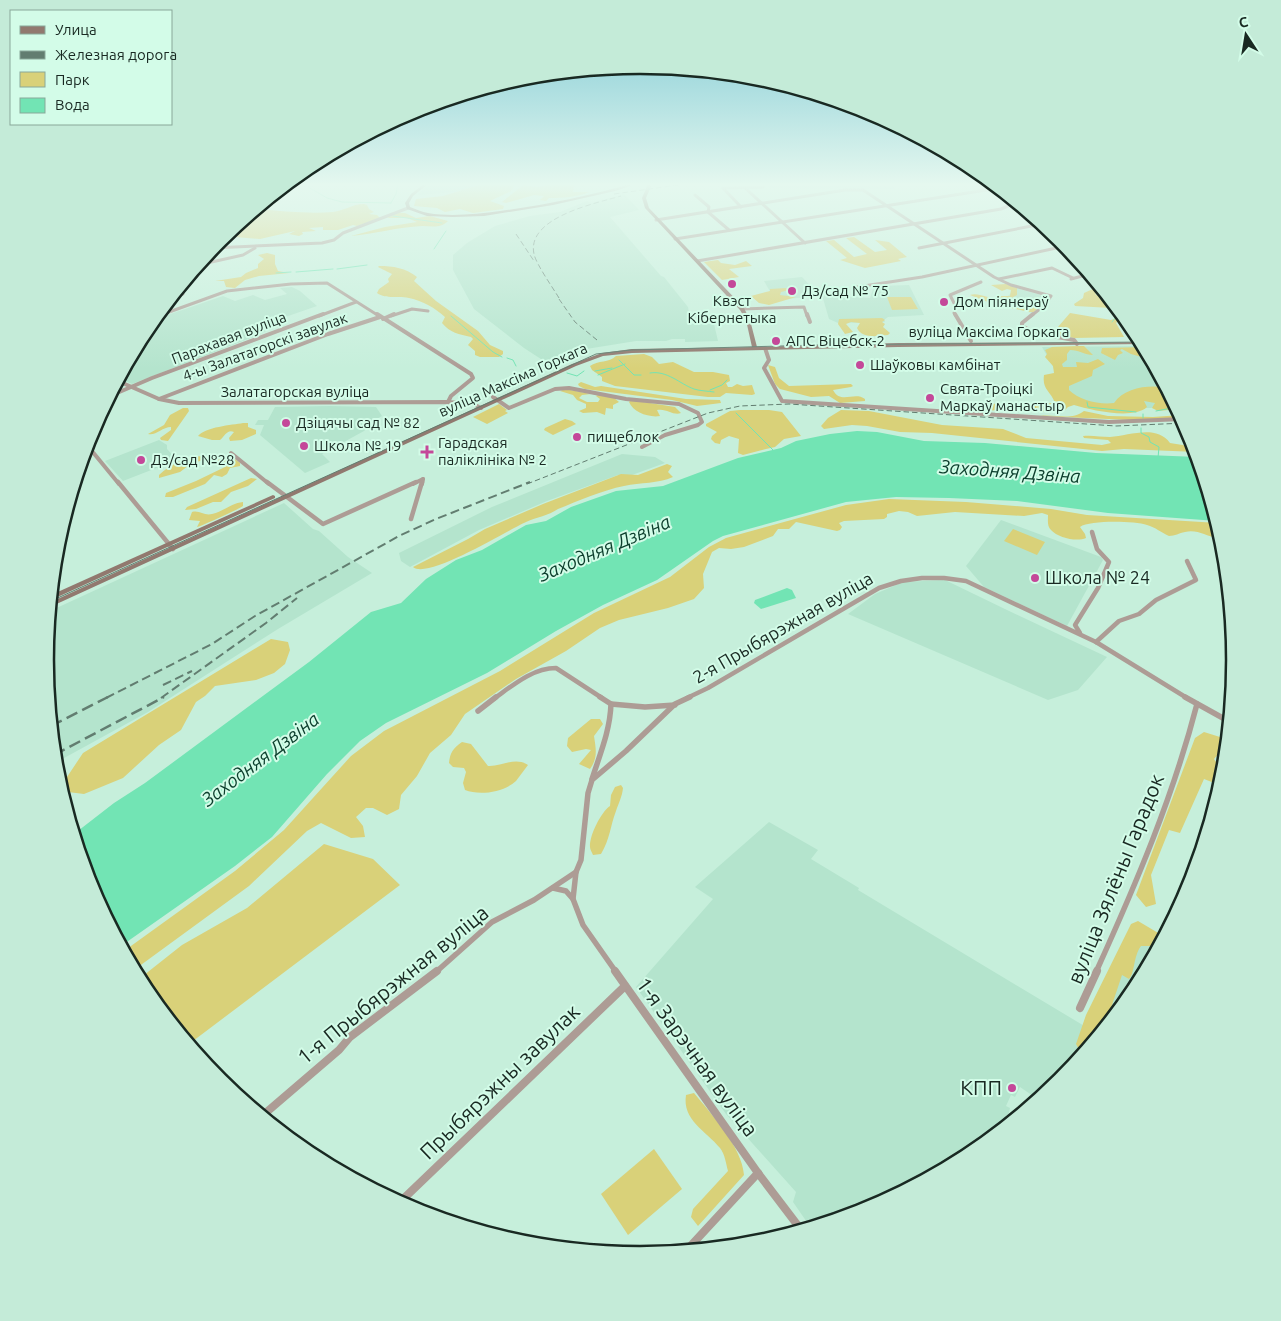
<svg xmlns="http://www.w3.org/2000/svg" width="1281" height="1321" font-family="Ubuntu,sans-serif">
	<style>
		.built { fill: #b4e4cd }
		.green { fill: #d9d179 }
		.water { fill: #72e4b4 }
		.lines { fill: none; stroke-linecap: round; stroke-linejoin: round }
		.stream { stroke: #72e4b4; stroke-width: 1 }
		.minor-far4 { stroke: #ad9c95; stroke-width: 3 }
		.minor-far3 { stroke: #ad9c95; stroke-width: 4 }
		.minor-far2 { stroke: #ad9c95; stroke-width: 4.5 }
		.minor-far1 { stroke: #ad9c95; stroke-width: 5.5 }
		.minor { stroke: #ad9c95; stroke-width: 8 }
		.secondary { fill: #91796f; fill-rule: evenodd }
		.tram { stroke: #627d70; stroke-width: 1 }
		.rail-far2 { stroke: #627d70; stroke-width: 1; stroke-dasharray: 5.5 3; stroke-linecap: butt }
		.rail-far1 { stroke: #627d70; stroke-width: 2; stroke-dasharray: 9 4.5; stroke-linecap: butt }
		.rail { stroke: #627d70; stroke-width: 2.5; stroke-dasharray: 12 5.5; stroke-linecap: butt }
		.poi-dot { fill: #c44899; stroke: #d3fce8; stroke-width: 2 }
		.labels { text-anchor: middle; stroke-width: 4; stroke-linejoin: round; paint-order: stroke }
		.far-poi-label { font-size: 15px; fill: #192922; stroke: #d3fce8; text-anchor: start }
		.far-street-label { font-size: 15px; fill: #192922; stroke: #d3fce8 }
		.poi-label { font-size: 18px; fill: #192922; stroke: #d3fce8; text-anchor: start }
		.street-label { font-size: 18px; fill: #192922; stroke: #d3fce8 }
		.water-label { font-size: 19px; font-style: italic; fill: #0b3e2c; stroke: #d3fce8 }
		.near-street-label { font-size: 21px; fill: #192922; stroke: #d3fce8 }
		.near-poi-label { font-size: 21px; fill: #192922; stroke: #d3fce8; text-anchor: end }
		.rim { fill: none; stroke: #192922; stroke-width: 2.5 }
	</style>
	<rect width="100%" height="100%" fill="#c6efdb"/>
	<!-- built -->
	<g class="built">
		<path d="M430,184h55l-30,8 -38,3z"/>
		<path d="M769,184l125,3 1,2 -126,-1z"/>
		<path d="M624,194l15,16 -29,7 51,59 3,1 24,30 3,17h23l4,17 -33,1v-3h-13l-6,2h-30l-56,9 -36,11 -20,-13 -50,-39 -21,-39v-15l14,-12 28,-17 35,-10 30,-4 27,-11 4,2z"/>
		<path d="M802,277l18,19 -45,4 -11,-19z"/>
		<path d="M909,285l15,30 -36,2 -4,3 1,2 -47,1 -9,-4 -7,-24 48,3 3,-9 8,-3z"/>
		<path d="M292,287l8,4 17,15 -46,16 -1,2 5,3 -22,10 -121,47 -13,-6 27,-49 7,-9 70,-24 12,5 18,-6 12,5 22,-6 -7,-6z"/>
		<path d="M1016,288l29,8 -13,17 -32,-9z"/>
		<path d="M1144,346l31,58 -24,4h-32l-48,-10 -29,-51z"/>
		<path d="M329,406l47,1 6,9 -7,4 -11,11 -42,23 8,8 -25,11 -45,-38 4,-10h-9l3,-5h10l7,-13z"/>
		<path d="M159,440l8,5v4l10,11 -54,21 -18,-20z"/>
		<path d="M622,454l33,3 10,6 -33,12h-14l-71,26 -68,29 -69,37 -9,-6 -2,-8 93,-46z"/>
		<path d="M284,503l29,26 6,2 29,26 24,16 -94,56 -130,83 -93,51 -10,-103 5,-49z"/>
		<path d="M1001,520l100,37 2,3 -36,66 -83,-39 -18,-21z"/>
		<path d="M945,580l62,30 100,47 -29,33 -30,10 -200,-86 27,-20 28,-12z"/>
		<path d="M769,822l49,28 -7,9 48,29 -1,2 233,140 44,-104 27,17 -27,49 -74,90 -22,18 -19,-13 -5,10 -4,-2 -5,11 4,2 -3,12 5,3 -41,33 -103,55 -57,17 -18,-26 3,-10 -70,-78 -90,-127 77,-88 -18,-12z"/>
	</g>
	<!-- green -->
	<g class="green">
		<path d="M482,184h33l-4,7 -21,10 14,5 -1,3 -30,4 -13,-4 -15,3 -8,-4 -23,-2 2,-7 27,-3z"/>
		<path d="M549,184h34l2,2 -11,-1 -1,7h16c-10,5 -29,6 -40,6l-3,3 -6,-1 4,-4 -10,-1 -28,8 -4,-1 21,-17 15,2z"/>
		<path d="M364,204l3,1 2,4 5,3 -5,2 8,1 3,3 -23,8 -4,-1 -15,5h-15v-3l-14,1 7,3 -14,1 1,2 -4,2 -10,-2 6,-3 -35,8 -37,-3 34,-27c25,2 51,5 76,3 11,-1 19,-8 31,-8z"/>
		<path d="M398,213h7l11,5 14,-2 18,5c-8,8 -17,5 -26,5 -24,1 -48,8 -71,10l34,-9 32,-5 -10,-4h-20z"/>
		<path d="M854,237l21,15 12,-2 -12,-10 14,2 18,15 -9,2 3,2 -36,7 -25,-8 7,-2 -21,-17 8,-1 20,17 13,-3 -21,-16z"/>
		<path d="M267,253l8,2v9l3,7 11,2 -30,3 -14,4 -10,8 -9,-1 -2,-6h-9l26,-4 5,-4 12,-5v-4l6,-5 -6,-4z"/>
		<path d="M718,260l3,3 14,2 11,-4 6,5 -23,3 10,8 -17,3 -18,-18z"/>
		<path d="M379,266c14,0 27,2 38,11l-3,4 22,20 42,30 12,14 13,6v3l-4,3h-19l-5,-2v-4l-7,-6 5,-6 -2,-2c-12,-3 -21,-4 -29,-14l3,-6c-10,-9 -22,-16 -36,-19 -11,-3 -22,2 -32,-5l2,-4 10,-7 -1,-3 4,-5 -14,-7z"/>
		<path d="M1006,284l11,4v7l-11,6 1,2 21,4 14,-4v-2l-9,-2 3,-2 11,3 -13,12h-5l-36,-8 -23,-9c9,-3 21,5 31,5l-4,-4h13l1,-6 -4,-1 -5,2 -11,-6z"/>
		<path d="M786,288l3,2 -8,2 -1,3 16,2 -27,8 -10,-2 -8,-7 19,-5v-2z"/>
		<path d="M1095,288h7l3,4 -4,-1 -6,3 8,5 7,-1 3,4 -1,6 -37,-2 -1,-2 9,-6 1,-5z"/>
		<path d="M887,297h24l7,12 -26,1z"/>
		<path d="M1118,308l6,7 -8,8 8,14 -50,1 -22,-4 18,-21 41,7 3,-1z"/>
		<path d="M882,318l3,2 -3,2 3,2 -2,3 7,6 -2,2c-10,1 -26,4 -31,-7l3,-5 -9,-1 -5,2 7,8 -8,2 -7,-10 1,-5z"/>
		<path d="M1079,346h5l9,9c-8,0 -14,-5 -23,-5l-3,4v6l-5,4 1,3h14l-1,-5 12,1 10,-4 7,5 -12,6 -1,6 -23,10v4c10,10 30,15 45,13 10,-15 32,-18 49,-16l2,-3 13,25 -20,2 -6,-3 3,-5 -11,-2 3,6c-14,13 -56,3 -73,-2l-6,2 -5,5 -84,-2 -3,-3 16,-4 10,3 53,-3c-5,-13 -13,-13 -11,-28l10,-2 -1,-7 -8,-9 2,-3 -2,-4 7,-3z"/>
		<path d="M1145,347l4,7 -4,4 -14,-4 -9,-5 -2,1 3,3 -5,2 -3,5 -14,-7 1,-5z"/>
		<path d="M644,354l8,3 7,7 14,-2 21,10h19l16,3 1,6 -4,2 2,4h4l5,-3 6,2 9,-1 3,9 -3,1 -26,-2 -6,4h-12l-93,-11 -13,-5v-4l-10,-7 -2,-4c8,-6 19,-3 26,-10z"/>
		<path d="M768,365l7,2 4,11 10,8 62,-2 2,2 -2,1 -18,3c8,15 21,1 32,9v2l-25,2 -11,-7 -18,1 -31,-8 -5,-5z"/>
		<path d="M581,382l14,5 6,-1 85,13 34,1 1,3 -24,3 -25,-6 -87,-11 -6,-3 -1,-2z"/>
		<path d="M565,389l26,5 -9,1 -3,3 8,4h11l2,-3 -4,-3 2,-1 16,3 5,4 -6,3v4l-7,-1 -1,7 -8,-3 -14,1 -4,-2 7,-3v-4l-9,-4 -4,-5 -13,-4z"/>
		<path d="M631,400l44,7 6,6c-8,3 -14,-5 -24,-3l3,6c-11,2 -27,-4 -31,-14z"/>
		<path d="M499,404l8,6 -2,1 3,2 -21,11 -14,-7z"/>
		<path d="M183,408h5l1,3 -21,30 -7,-1 -1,-2 11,-8v-3c-9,0 -15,9 -23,7l16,-9 6,-10z"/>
		<path d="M740,410h29l13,2 19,24 -17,3 -9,8 -9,2 -23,6 -5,-2 1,-14 -10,-3 -8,4 -1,4 -5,-1 -4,-4 1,-3 5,-4 -11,-6v-2l24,-13z"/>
		<path d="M841,410l28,1 73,14 61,4 23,9 76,7 9,-2 -3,-3 -24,-2 -1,-2c9,-1 18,1 27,1 19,-1 46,-13 60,6l25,4 2,5 -73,-3 -22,2 -170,-18 -32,-1 -33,-6 -15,-1 -28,4 -3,-3 7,-8z"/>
		<path d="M1084,411l24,5 45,1 28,-2 2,3 -29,3 -114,-5c16,-2 31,5 44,-5z"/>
		<path d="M565,419l7,2 4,3 -23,11 -9,-5 1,-2z"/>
		<path d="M243,423h5v4l8,3v4l-14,6 -12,1 -1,-3 5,-6c-7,-3 -9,4 -14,8h-8l-14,-4c7,-9 34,-11 45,-13z"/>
		<path d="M202,456h5l1,3 -16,4 -12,9 -21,6v-3c12,-11 26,-18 43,-19z"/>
		<path d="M231,456l9,7v3l-10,2 -3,6 -5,3 -8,-2 -9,9 -32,13h-8l1,-4 30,-12 29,-14 1,-4 -15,1 3,-3z"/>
		<path d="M667,464l5,2 -4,6 5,5c-15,7 -32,5 -49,9 -21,4 -46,15 -66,23 -10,7 -21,8 -32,13 -18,8 -98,58 -113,45l55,-28 17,-10 58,-25 78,-30 17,1z"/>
		<path d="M251,478l6,1 -9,7 -17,6 -10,10h-8l-17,7 -11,1 2,-3z"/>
		<path d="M889,499l77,3 85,7 36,6 131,8 4,13 -5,2c-11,-2 -20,-9 -32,-6 -6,1 -10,4 -16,4 -7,-3 -14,-9 -22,-11 -13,-4 -57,-5 -67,2l5,7 1,4c-9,4 -28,0 -35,-8 -4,-4 -3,-9 -3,-15l-6,-2 -18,3 -69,-4 -38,4 -9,-4 -9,-1 -12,3v3l-3,2 -40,2 -5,2 3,4 -2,3 -3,1 -41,-9 -7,7h-11l-5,7 -29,11 -13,2 -12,-1 -7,4 -9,22 1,14 -10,11 -26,9 -49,12 -19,8 -34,23 -50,28 -51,35 -14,21 -21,18 -13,23 -16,19 -2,14 -12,6 -14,-7h-7l-10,9 7,9 2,11 -14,1 -30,-15 -14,8 -58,55 -115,84 -10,-19 111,-80 49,-41 67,-74 33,-25 116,-60 94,-58 76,-36 39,-30 17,-9 120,-33z"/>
		<path d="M243,502v4c-6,4 -41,20 -46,21l3,-6 -11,-1 3,-8c8,-2 12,4 20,2 11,-2 19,-11 31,-12z"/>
		<path d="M1013,529l32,13 -8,13 -33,-14z"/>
		<path d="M271,639l17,3 2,8 -5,14 -11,9 -18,7 -41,6 -10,10 -9,6 -15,28 -22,15 -36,33 -39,16 -16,-2 -3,-12 18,-27z"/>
		<path d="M591,719h9l3,5 -9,12c2,13 4,22 -4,33l-11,-5 12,-14 -5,-1 -14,3 -5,-6 1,-8z"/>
		<path d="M1227,728l2,1 -2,27 -7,-4 -6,7 11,16 -3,11 -18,-7 -24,54 -11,-3 -18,45 5,29 -10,3 -10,-12 59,-157 9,-6 16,5z"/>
		<path d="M462,742l9,2 17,22c13,1 27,-10 40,-1 -4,5 -8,11 -12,16 -12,11 -36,15 -51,9l-2,-7 3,-11 -2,-4 -11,-1 -4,-4c1,-10 4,-15 13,-21z"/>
		<path d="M621,785l2,3c-1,9 -4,14 -7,23 -6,16 -6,28 -15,43l-8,1c-1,-3 -3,-5 -3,-8 -1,-11 11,-35 20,-41l1,-11 4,-8z"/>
		<path d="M324,844l49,15 27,26 -211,159 -44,-53 -6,-12 43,-34 65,-37z"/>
		<path d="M1138,921l27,16 -7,12 -5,-3h-12c-8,11 -6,27 -12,33l-7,-4 -19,57 -21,23 -6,-11 10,-29 45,-91z"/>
		<path d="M694,1093c18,22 48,54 50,82l-46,51 -7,-9 2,-8 35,-38c-2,-7 -3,-17 -8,-23 -14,-17 -38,-28 -34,-53z"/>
		<path d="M654,1149l28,40 -54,46 -27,-41z"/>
	</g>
	<!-- water -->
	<g class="water">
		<path d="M857,431l20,1 47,9 61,2 111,10 102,4 19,64 -109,-8 -91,-12 -68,-3 -53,-1 -50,5 -123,34 -10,5 -56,39 -54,25 -47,26 -69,42 -101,50 -26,18 -33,33 -55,63 -37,29 -114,80 -31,-58 -16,-54 40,-31 31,-20 164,-121 62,-50 30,-9 25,-24 30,-19 26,-10 44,-25 20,-4 25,-14 45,-16 47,-5 75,-28 43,-10 15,-7 34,-7z"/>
		<path d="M787,588l5,2 4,8 -35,11 -7,-6 1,-3z"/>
	</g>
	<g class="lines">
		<!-- stream -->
		<g class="stream">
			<path d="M303,184l24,14 15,4 49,1"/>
			<path d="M391,203l5,-9 2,-10"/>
			<path d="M393,216l49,7"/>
			<path d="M434,249l12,-18"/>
			<path d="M337,269l30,-4"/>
			<path d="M296,272l37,-3"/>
			<path d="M276,273l15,-1"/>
			<path d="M451,316l42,36 9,5"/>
			<path d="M1112,322l9,-11"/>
			<path d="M507,358l6,2 3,6"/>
			<path d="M619,360l15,15h7"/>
			<path d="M595,371l17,-3"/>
			<path d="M567,373l10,3 7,-5"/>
			<path d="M650,373c17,-3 30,11 44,16 6,2 14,2 20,3"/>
			<path d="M598,375l27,-11"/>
			<path d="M710,390l12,-5 5,-5"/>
			<path d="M1087,402l1,5 48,5"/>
			<path d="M1156,411l21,-4"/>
			<path d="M736,413l39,39"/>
			<path d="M1143,414v4"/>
			<path d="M1141,428v5l8,4 1,5 9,5 -1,11"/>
		</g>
		<!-- minor-far4 -->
		<g class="minor-far4">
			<path d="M744,187l61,56"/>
			<path d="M723,188l40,-1"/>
			<path d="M723,188l18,19"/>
			<path d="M695,195l14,12 -1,5 21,18"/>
			<path d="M656,220l189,-30h18l131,87 17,8 40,11 -5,8 -15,12"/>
			<path d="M675,239l324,-51"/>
			<path d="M212,248l110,-5 12,-3 9,-7 65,-25"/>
			<path d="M919,248l123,-24"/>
			<path d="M697,261l304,-52 7,-3 3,-8"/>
			<path d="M198,265l45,-10 12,-7"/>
			<path d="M999,279l53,-11 21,10"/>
			<path d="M1071,279l19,-5"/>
			<path d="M857,287l65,-10 139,-30 -21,-22"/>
			<path d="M178,290l5,4"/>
			<path d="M742,309l62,-2 3,9"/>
			<path d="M158,316l69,-25 64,-7 36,-1 52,33"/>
			<path d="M319,316l37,-14"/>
			<path d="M391,316l21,-7 16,2"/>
			<path d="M956,316l-2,-3 2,-6 -6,-12 31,-13"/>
		</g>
		<!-- minor-far3 -->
		<g class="minor-far3">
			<path d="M377,314l94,60 2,4 -22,18 -3,6"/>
			<path d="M807,314l3,8"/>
			<path d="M955,314l16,27"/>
			<path d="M1033,314l-11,9v3l13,7 39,7 3,4"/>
			<path d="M157,316l4,-2"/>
			<path d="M383,319l11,-5"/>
			<path d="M765,348l4,12 -5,8 18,33 327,21 74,-3"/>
			<path d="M118,381l41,18 20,4 269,-1 25,2 8,4"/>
			<path d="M110,396l42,-18 171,-64"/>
			<path d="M493,397l16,11 46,-19 14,-1 57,11 53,5 19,9 4,9 -4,3 -33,10 -23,12"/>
			<path d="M159,399l169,-65 52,-17"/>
			<path d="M87,445l32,39"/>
			<path d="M231,453l38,31"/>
			<path d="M413,484l10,-5"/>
			<path d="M422,484l1,-5"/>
		</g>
		<!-- minor-far2 -->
		<g class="minor-far2">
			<path d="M118,482l55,67"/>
			<path d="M267,482l56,42 93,-42"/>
			<path d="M411,519l11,-37"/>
			<path d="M1080,633l-5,-8 23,-37 11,-26 -12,-13 -5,-17"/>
			<path d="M1096,642l23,-21 20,-7 17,-14 40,-20 -9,-19"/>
			<path d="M495,698c18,-13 38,-30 61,-30l46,30"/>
			<path d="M687,698l21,-10 171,-100 22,-7 21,-3h22l22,3 130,61 91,56"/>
		</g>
		<!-- minor-far1 -->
		<g class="minor-far1">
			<path d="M1185,697l45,25"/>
			<path d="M611,704l34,3 30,-2"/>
			<path d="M478,711l18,-14"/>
			<path d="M592,779c8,-25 18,-48 19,-75l-11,-7"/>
			<path d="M553,888l13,3 7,8"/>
			<path d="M436,972l56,-50 42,-22 42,-28"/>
			<path d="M616,972l-33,-47 -10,-26 3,-27 5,-12 7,-67 4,-13 34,-29 49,-47 15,-7"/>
			<path d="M1096,972c40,-88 77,-175 101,-268"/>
		</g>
		<!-- minor -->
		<g class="minor">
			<path d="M615,971l143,202 44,58"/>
			<path d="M1080,1008l17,-37"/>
			<path d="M262,1116l77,-66 11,-13 87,-66"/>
			<path d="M399,1203l226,-217"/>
			<path d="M685,1252l73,-79"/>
		</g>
		<!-- secondary -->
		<g class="secondary">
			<path d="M424,184h4l-15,12 -4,7 1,4c6,2 12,5 18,6 23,4 49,1 72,-2 45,-6 88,-15 131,-27h5l-21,7 -62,14 -69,11 -31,1 -26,-1 -20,-7 -2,-6 6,-9z"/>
			<path d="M648,184h4l-6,14 3,10 95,100 6,12 7,27 141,-4 244,-1 2,2 -246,3 -266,6 -29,3 -27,10 -526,241 1,-5 521,-238 30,-11 30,-4 120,-2 -6,-27 -6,-10 -95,-102 -3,-10z"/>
			<path d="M273,495l2,1v2l-224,102v-5z"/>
		</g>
		<!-- tram -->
		<path class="tram" d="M51,601l545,-247 35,-4 187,-5 324,-3"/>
		<!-- rail-far2 -->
		<g class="rail-far2">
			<path d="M824,184h102"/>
			<path d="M614,194l71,-10"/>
			<path d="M516,234l18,27"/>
			<path d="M559,298c-6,-10 -23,-34 -25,-44 -8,-37 63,-51 87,-58"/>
			<path d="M559,299l16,23 22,18"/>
			<path d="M527,484l181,-71 32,-7 49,-2 327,22 70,-3"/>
		</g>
		<!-- rail-far1 -->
		<g class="rail-far1">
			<path d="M163,685l29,-14"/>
			<path d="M106,698l106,-54 43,-28 144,-80 37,-17 94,-37"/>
			<path d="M161,698l105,-75 31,-25"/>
		</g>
		<!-- rail -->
		<g class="rail">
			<path d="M51,726l57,-29"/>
			<path d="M54,755l110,-58"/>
		</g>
	</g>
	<!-- sky -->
	<linearGradient id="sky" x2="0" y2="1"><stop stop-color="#79c7d3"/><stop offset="0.5" stop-color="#e5f8ef"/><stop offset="1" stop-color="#e5f8ef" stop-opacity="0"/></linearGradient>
	<rect width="1281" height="369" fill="url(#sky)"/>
	<!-- markers -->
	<g class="poi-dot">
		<circle cx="732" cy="284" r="5"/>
		<circle cx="792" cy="291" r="5"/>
		<circle cx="944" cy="302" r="5"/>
		<circle cx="776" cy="341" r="5"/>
		<circle cx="860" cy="365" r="5"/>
		<circle cx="930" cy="398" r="5"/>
		<circle cx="286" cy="423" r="5"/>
		<circle cx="577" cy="437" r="5"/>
		<circle cx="304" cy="446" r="5"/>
		<path d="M424.5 444.5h5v5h5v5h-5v5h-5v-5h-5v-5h5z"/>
		<circle cx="141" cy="460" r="5"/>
		<circle cx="1035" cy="578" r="5"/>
		<circle cx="1012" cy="1088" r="5"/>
	</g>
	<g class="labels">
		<!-- far-poi labels -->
		<g class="far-poi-label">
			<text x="802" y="296">Дз/сад № 75</text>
			<text x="732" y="306" text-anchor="middle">Квэст<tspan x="732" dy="17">Кібернетыка</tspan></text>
			<text x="954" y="307">Дом піянераў</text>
			<text x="786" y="346">АПС Віцебск-2</text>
			<text x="870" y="370">Шаўковы камбінат</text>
			<text x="940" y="394">Свята-Троіцкі<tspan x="940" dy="17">Маркаў манастыр</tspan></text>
			<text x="296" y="428">Дзіцячы сад № 82</text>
			<text x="587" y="442">пищеблок</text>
			<text x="438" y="448">Гарадская<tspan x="438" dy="17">паліклініка № 2</tspan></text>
			<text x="314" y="451">Школа № 19</text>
			<text x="151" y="465">Дз/сад №28</text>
		</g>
		<!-- far-street labels -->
		<g class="far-street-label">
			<text x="989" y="337">вуліца Максіма Горкага</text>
			<text transform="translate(229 338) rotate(-21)" y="5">Парахавая вуліца</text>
			<text transform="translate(265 347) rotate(-20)" y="5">4-ы Залатагорскі завулак</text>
			<text transform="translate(513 380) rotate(-24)" y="5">вуліца Максіма Горкага</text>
			<text x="295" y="397">Залатагорская вуліца</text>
		</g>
		<!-- poi labels -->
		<g class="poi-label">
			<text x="1045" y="584">Школа № 24</text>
		</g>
		<!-- street labels -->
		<g class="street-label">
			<text transform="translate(783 628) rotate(-30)" y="6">2-я Прыбярэжная вуліца</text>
		</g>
		<!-- water labels -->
		<g class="water-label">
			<text transform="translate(1010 471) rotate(4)" y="7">Заходняя Дзвіна</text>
			<text transform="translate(604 548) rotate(-23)" y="7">Заходняя Дзвіна</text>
			<text transform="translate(260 759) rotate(-37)" y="7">Заходняя Дзвіна</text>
		</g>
		<!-- near-street labels -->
		<g class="near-street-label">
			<text transform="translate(1116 879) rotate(-68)" y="7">вуліца Зялёны Гарадок</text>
			<text transform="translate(393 985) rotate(-39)" y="7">1-я Прыбярэжная вуліца</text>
			<text transform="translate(697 1057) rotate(54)" y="7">1-я Зарэчная вуліца</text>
			<text transform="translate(500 1082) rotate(-44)" y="7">Прыбярэжны завулак</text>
		</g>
		<!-- near-poi labels -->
		<g class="near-poi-label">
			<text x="1002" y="1095">КПП</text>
		</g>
	</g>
	<!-- crop -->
	<path d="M0 0H1281V1321H0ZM54 660a586 586 0 1 1 1172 0a586 586 0 1 1-1172 0Z" fill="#c4ebd8" fill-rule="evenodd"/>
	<path class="rim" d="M54 660a586 586 0 1 1 1172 0a586 586 0 1 1-1172 0Z"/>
	<!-- legend -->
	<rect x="10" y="10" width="162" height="115" fill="#d3fce8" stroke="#89a899"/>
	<rect x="20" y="26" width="25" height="8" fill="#91796f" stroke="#89a899"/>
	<text x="55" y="35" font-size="15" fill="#192922">Улица</text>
	<rect x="20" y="51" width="25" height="8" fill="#627d70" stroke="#89a899"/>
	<text x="55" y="60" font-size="15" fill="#192922">Железная дорога</text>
	<rect x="20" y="72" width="25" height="15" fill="#d9d179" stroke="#89a899"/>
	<text x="55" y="85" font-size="15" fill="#192922">Парк</text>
	<rect x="20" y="98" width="25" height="15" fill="#72e4b4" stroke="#89a899"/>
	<text x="55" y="110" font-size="15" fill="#192922">Вода</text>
	<!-- north arrow -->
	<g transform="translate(1246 35) rotate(348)" stroke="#d3fce8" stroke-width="4" paint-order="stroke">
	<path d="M0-4L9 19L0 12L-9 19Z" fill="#192922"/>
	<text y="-8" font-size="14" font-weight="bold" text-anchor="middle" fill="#192922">С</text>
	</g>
</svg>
